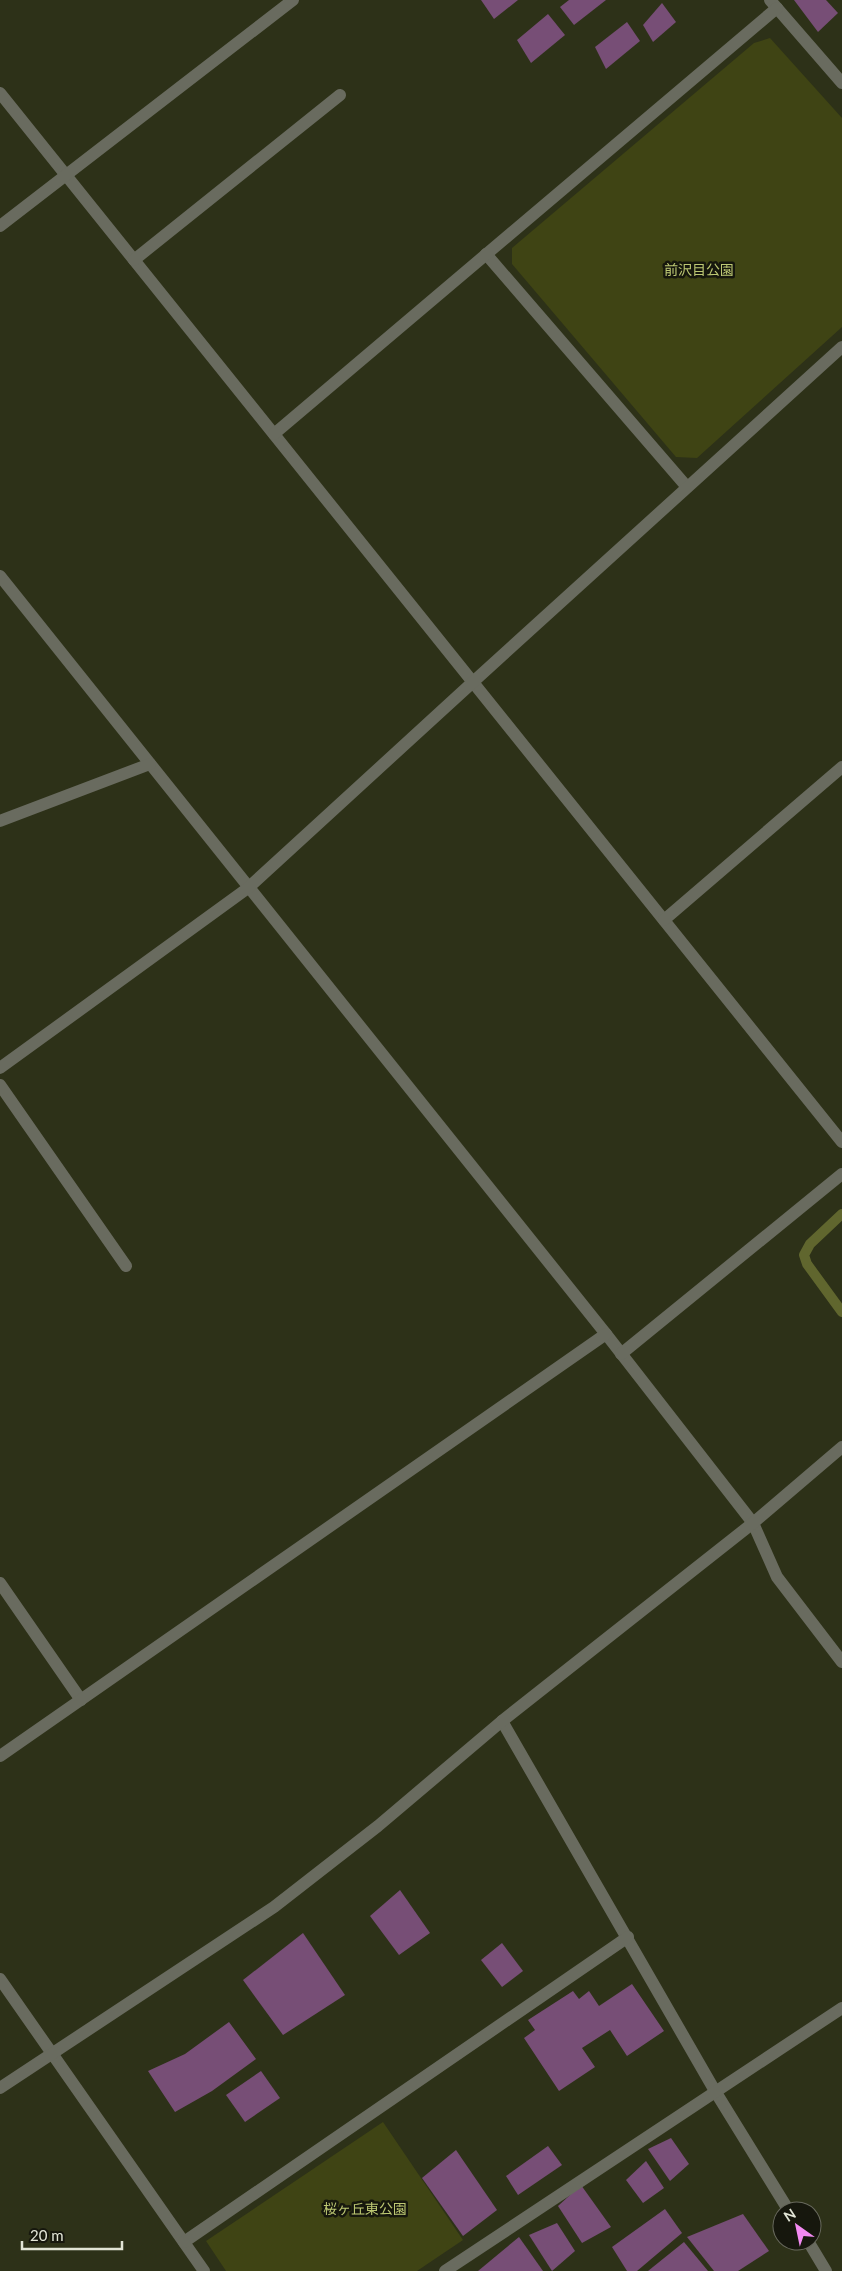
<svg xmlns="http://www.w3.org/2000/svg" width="842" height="2271" font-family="Lato,'Noto Sans JP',sans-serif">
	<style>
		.green { fill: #3f4414 }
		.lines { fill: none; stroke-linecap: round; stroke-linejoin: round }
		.stream { stroke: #60662e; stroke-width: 10 }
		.building { fill: #774e76 }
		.minor { stroke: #696b5f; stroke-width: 12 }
		.labels { text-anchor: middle; stroke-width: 5; stroke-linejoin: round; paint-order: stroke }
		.park-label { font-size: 14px; fill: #bdc873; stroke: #16170d }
	</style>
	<rect width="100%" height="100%" fill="#2d3118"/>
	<!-- green -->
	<g class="green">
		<path d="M770,38l72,80v209l-145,131 -21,-1 -164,-193v-16l242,-205z"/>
		<path d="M383,2122l80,118 -46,31h-191l-20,-30z"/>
	</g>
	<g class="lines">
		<!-- stream -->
		<path class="stream" d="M842,1214l-32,30 -6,11 3,9 35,48"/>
	</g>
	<!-- building -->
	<g class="building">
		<path d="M481,0h37l-24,19z"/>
		<path d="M569,0h37l-32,25 -14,-18z"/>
		<path d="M794,0h32l12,13 -20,19z"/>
		<path d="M662,3l14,19 -23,20 -10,-17z"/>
		<path d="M548,14l17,21 -34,28 -14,-23z"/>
		<path d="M627,22l13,19 -34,28 -11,-22z"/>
		<path d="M400,1890l30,43 -31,22 -29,-39z"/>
		<path d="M303,1933l42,62 -62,40 -40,-55z"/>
		<path d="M502,1943l21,28 -21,16 -21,-27z"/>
		<path d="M632,1984l32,47 -37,25 -17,-26 -28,18 13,19 -36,24 -35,-53 11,-8 -7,-10 45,-29 6,8 10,-8 10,15z"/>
		<path d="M229,2022l27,37 -44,32 -37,21 -27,-41 37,-17z"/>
		<path d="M261,2071l19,27 -35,24 -19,-27z"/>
		<path d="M671,2138l18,26 -19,17 -22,-32z"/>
		<path d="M548,2146l14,19 -44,30 -12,-19z"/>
		<path d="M456,2150l41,60 -34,26 -41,-58z"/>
		<path d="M646,2161l18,27 -21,15 -17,-23z"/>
		<path d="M581,2185l30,42 -29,16 -24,-37z"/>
		<path d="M665,2209l17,24 -45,38h-10l-15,-24z"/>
		<path d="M743,2214l26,37 -31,20h-24l-27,-34z"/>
		<path d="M557,2223l18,28 -23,20 -23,-36z"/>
		<path d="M519,2237l24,34h-65z"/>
		<path d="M684,2242l24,29h-60z"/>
	</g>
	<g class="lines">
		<!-- minor -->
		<g class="minor">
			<path d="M770,0l72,83"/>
			<path d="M0,93l842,1049"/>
			<path d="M0,226l293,-226"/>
			<path d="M486,254l201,233"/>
			<path d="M134,260l206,-165"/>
			<path d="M274,434l503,-426"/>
			<path d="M0,576l606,758 147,189 24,54 65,85"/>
			<path d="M0,821l150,-57"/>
			<path d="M664,920l178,-153"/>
			<path d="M0,1068l248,-180 225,-206 369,-335"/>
			<path d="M0,1085l126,181"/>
			<path d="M621,1354l221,-180"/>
			<path d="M0,1583l81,117"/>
			<path d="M502,1721l213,370 74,120"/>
			<path d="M0,1756l606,-422"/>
			<path d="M0,1979l204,292"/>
			<path d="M0,2088l274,-181 104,-81 124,-105 251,-198 89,-76"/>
			<path d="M808,2241l18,30"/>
			<path d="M184,2242l444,-305"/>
			<path d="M445,2271l397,-263"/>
		</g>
	</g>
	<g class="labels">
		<!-- park labels -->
		<g class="park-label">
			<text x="699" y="275">前沢目公園</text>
			<text x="365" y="2214">桜ヶ丘東公園</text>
		</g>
	</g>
	<!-- north arrow -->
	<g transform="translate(797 2226) rotate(327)"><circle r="24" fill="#16170d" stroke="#68695d"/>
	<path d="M0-4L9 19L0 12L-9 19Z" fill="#f38af2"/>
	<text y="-8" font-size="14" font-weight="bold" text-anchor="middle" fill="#e2e5d6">N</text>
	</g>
	<!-- scale -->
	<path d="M22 2241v8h100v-8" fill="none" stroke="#e2e5d6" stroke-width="2.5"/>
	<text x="30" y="2241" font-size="15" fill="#e2e5d6" stroke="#16170d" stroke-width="4" paint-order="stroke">20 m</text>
</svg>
